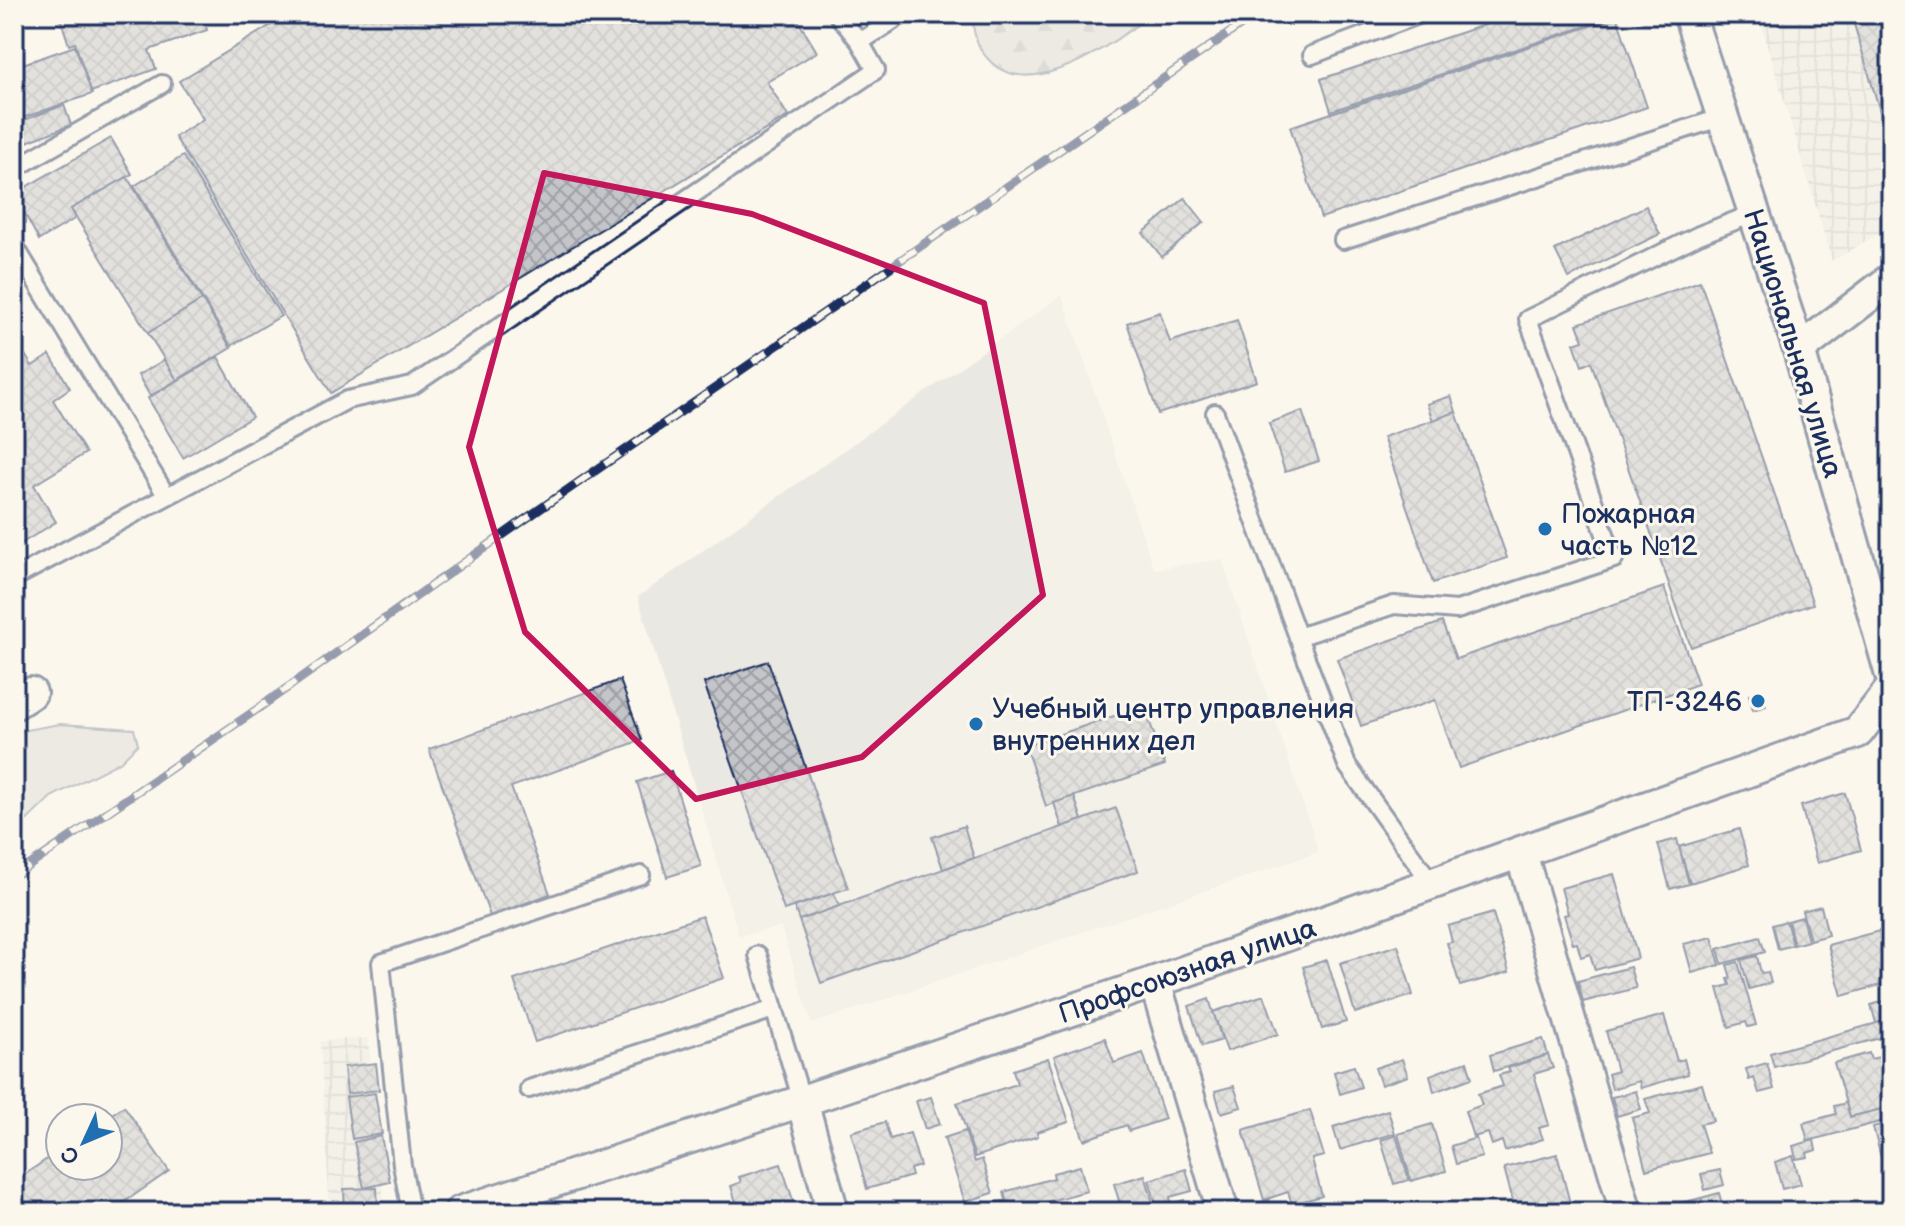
<svg xmlns="http://www.w3.org/2000/svg" width="1905" height="1226" font-family="'Balsamiq Sans',sans-serif">
	<style>
		.built { fill: #eae8e2 }
		.industrial { fill: url(#industrial-grid) }
		.grass { fill: #dadad7; stroke: #7a849a; stroke-width: 2 }
		.forest { fill: url(#forest-firs); stroke: #7a849a; stroke-width: 2 }
		.building { fill: url(#building-cross-hatch); stroke: #1b2f5e; stroke-width: 2 }
		.lines { fill: none; stroke-linecap: round; stroke-linejoin: round }
		.service-casing { stroke: #1b2f5e; stroke-width: 22 }
		.minor-casing { stroke: #1b2f5e; stroke-width: 36 }
		.service { stroke: #fbf7ec; stroke-width: 16 }
		.minor { stroke: #fbf7ec; stroke-width: 30 }
		.rail-casing { stroke: #1b2f5e; stroke-width: 9 }
		.rail { stroke: #fbf7ec; stroke-width: 6; stroke-dasharray: 18; stroke-linecap: butt }
		.marked { fill: none; stroke: #c2185b; stroke-width: 6; stroke-linejoin: round }
		.poi-dot { fill: #1f6fb2; stroke: #fbf7ec; stroke-width: 3 }
		.labels { text-anchor: middle; stroke-width: 6; stroke-linejoin: round; paint-order: stroke }
		.street-label { font-size: 28px; fill: #1b2f5e; stroke: #fbf7ec }
		.poi-label { font-size: 28px; fill: #1b2f5e; stroke: #fbf7ec; text-anchor: start }
	</style>
	<defs>
		<pattern id="industrial-grid" width="8" height="8" patternUnits="userSpaceOnUse" patternTransform="scale(2)"><rect width="8" height="8" fill="#eae8e2"/><path d="M0 4h8M4 0v8" fill="none" stroke="#c8c7c4"/></pattern>
		<pattern id="forest-firs" width="22" height="20" patternUnits="userSpaceOnUse" patternTransform="scale(2)"><rect width="22" height="20" fill="#dadad7"/><path d="M5 1l3.5 6h-7zM16 11l3.5 6h-7z" fill="#babbbb"/></pattern>
		<pattern id="building-cross-hatch" width="8" height="8" patternUnits="userSpaceOnUse" patternTransform="scale(2)"><rect width="8" height="8" fill="#c3c5c9"/><path d="M0 0l8 8M0 8l8-8" fill="none" stroke="#9ea0a6"/></pattern>
	</defs>
	<rect width="100%" height="100%" fill="#fbf7ec"/>
	<filter id="ink" filterUnits="userSpaceOnUse"><feTurbulence type="fractalNoise" baseFrequency=".0125" numOctaves="2"/><feDisplacementMap in="SourceGraphic" scale="16" xChannelSelector="R" yChannelSelector="G"/><feConvolveMatrix kernelMatrix="1 2 1 2 8 2 1 2 1" color-interpolation-filters="sRGB"/></filter>
	<g filter="url(#ink)">
		<!-- built -->
		<path class="built" d="M1062,295l92,274 68,-10 97,293 -507,172 -31,-97 -42,9 -101,-339z"/>
		<!-- industrial -->
		<g class="industrial">
			<path d="M1758,14h133v213l-59,34z"/>
			<path d="M368,1038l17,174h-55l-10,-171z"/>
		</g>
		<!-- grass -->
		<path class="grass" d="M60,724l74,5 4,15 -18,18 -69,35 -37,36v-101z"/>
		<!-- forest -->
		<path class="forest" d="M974,14h178c-36,27 -122,92 -164,45 -11,-12 -17,-29 -14,-45z"/>
		<!-- building -->
		<g class="building">
			<path d="M59,14h169l-23,8 2,8 -58,20 7,19 -65,23 -16,-49 -6,2z"/>
			<path d="M289,14h505l23,38 -50,30 21,34 -457,277 -156,-256 28,-18 -24,-38z"/>
			<path d="M1517,14h98l1,2 -285,95 -10,-32z"/>
			<path d="M1851,14h40v131h-1z"/>
			<path d="M1617,17l30,90 -326,111 -31,-91z"/>
			<path d="M75,46l17,48 -78,27v-54z"/>
			<path d="M64,105l7,20 -57,22v-23z"/>
			<path d="M111,138l21,36 -61,35 5,9 -37,22 -25,-46z"/>
			<path d="M183,156l98,160 -50,30 -97,-160z"/>
			<path d="M127,177l75,123 -54,33 -77,-124z"/>
			<path d="M1185,198l19,24 -42,35 -19,-24z"/>
			<path d="M1646,206l14,28 -91,44 -14,-28z"/>
			<path d="M1700,281l113,323 -122,43 -100,-285 -9,4 -8,-23 9,-3 -6,-16z"/>
			<path d="M202,300l29,48 -54,32 -29,-47z"/>
			<path d="M1160,312l10,30 67,-22 20,61 -99,33 -31,-91z"/>
			<path d="M14,337l18,29 18,-11 20,33 -17,12 33,53 -52,32 22,37 -42,26z"/>
			<path d="M218,357l34,60 -69,41 -35,-60z"/>
			<path d="M164,360l13,20 -27,16 -12,-21z"/>
			<path d="M1451,396l5,16 -23,9 -6,-17z"/>
			<path d="M1302,411l17,50 -34,11 -16,-49z"/>
			<path d="M1456,412l51,146 -74,25 -50,-146z"/>
			<path d="M1664,587l34,97 -239,84 -24,-68 -74,26 -24,-67 105,-37 14,37z"/>
			<path d="M768,661l80,227 -64,22 -80,-227z"/>
			<path d="M620,680l22,60 -131,47 39,107 -60,22 -61,-167z"/>
			<path d="M1762,692l4,14 -13,4 -4,-15z"/>
			<path d="M1144,706l21,59 -119,41 -21,-60z"/>
			<path d="M671,771l30,95 -34,11 -30,-95z"/>
			<path d="M1845,793l16,57 -44,13 -16,-57z"/>
			<path d="M1074,796l8,24 -20,7 -8,-24z"/>
			<path d="M1116,808l22,63 -317,112 -22,-63z"/>
			<path d="M964,826l10,32 -31,11 -11,-32z"/>
			<path d="M1739,829l10,36 -59,18 -11,-36z"/>
			<path d="M1677,839l12,45 -19,5 -12,-45z"/>
			<path d="M1614,874l24,84 -43,12 -5,-16 -9,3 -4,-14 -4,1 -9,-29 4,-1 -7,-26z"/>
			<path d="M834,893l5,13 -40,14 -5,-13z"/>
			<path d="M1821,906l7,29 -18,5 -8,-29z"/>
			<path d="M1493,913l16,59 -49,14 -13,-43 5,-1 -4,-16z"/>
			<path d="M702,916l22,62 -189,64 -21,-62z"/>
			<path d="M1802,917l6,24 -14,4 -6,-24z"/>
			<path d="M1786,921l7,24 -15,4 -6,-24z"/>
			<path d="M1890,928l1,54 -49,14 -14,-51z"/>
			<path d="M1712,937l8,28 -28,8 -8,-29z"/>
			<path d="M1760,937l5,15 -43,12 -4,-15z"/>
			<path d="M1398,945l15,50 -58,18 -15,-50z"/>
			<path d="M1757,956l4,17 7,-1 3,11 -22,6 -8,-29z"/>
			<path d="M1327,960l19,62 -24,7 -19,-62z"/>
			<path d="M1738,962l18,63 -8,2 -2,-5 -17,5 -11,-39 12,-3 -2,-6 3,-1 -4,-13z"/>
			<path d="M1630,967l6,21 -53,14 -5,-21z"/>
			<path d="M1264,995l14,39 -51,17 -14,-39z"/>
			<path d="M1209,999l13,41 -20,6 -13,-40z"/>
			<path d="M1891,999v20l-15,4 -5,-18z"/>
			<path d="M1664,1015l13,46 7,-2 4,15 -47,14 -2,-7 -27,8 -4,-15 9,-3 -11,-40z"/>
			<path d="M1891,1019v16l-117,32 -4,-14z"/>
			<path d="M1105,1038l9,25 29,-10 22,66 -36,12 -2,-6 -43,15 -30,-84z"/>
			<path d="M1543,1039l5,16 -54,16 -4,-16z"/>
			<path d="M1869,1053l2,6 20,-5v40l-8,3 3,11 -36,9 -16,-54z"/>
			<path d="M1548,1055l5,13 -19,6 15,51 -10,3 4,11 -38,12 -3,-10 -10,4 -4,-12 -15,4 -8,-26 17,-6 -4,-11 25,-8 -4,-11 11,-3 -2,-4z"/>
			<path d="M1048,1058l21,64 -32,10 1,4 -63,21 -18,-54 60,-19 -4,-14z"/>
			<path d="M1402,1059l6,17 -27,9 -6,-17z"/>
			<path d="M1467,1061l5,17 -38,14 -4,-17z"/>
			<path d="M376,1063l3,27 -32,4 -3,-27z"/>
			<path d="M1767,1063l7,26 -15,4 -5,-15 -5,2 -3,-11z"/>
			<path d="M1354,1066l7,21 -21,7 -6,-22z"/>
			<path d="M1702,1084l11,37 -13,3 9,29 -63,17 -14,-52 18,-5 -5,-14z"/>
			<path d="M1234,1086l7,21 -20,6 -6,-22z"/>
			<path d="M1636,1091l5,18 -24,7 -5,-19z"/>
			<path d="M375,1093l7,41 -30,5 -6,-42z"/>
			<path d="M1891,1094v25l-83,22 -5,-18 33,-9 -2,-8 12,-3 4,14 36,-9 -3,-11z"/>
			<path d="M931,1097l9,27 -15,5 -9,-28z"/>
			<path d="M124,1106l45,65 -59,41h-96v-30l46,-32v16h48l-2,-48z"/>
			<path d="M1310,1110l14,46 -12,3 10,37 -30,8 -4,-12 -24,8 -21,-70z"/>
			<path d="M1388,1110l7,23 -55,17 -7,-23z"/>
			<path d="M885,1122l5,17 20,-6 10,33 -10,3 2,7 -45,13 -16,-57z"/>
			<path d="M1891,1122v65l-2,1 -16,-61z"/>
			<path d="M1432,1124l14,47 -35,10 -13,-47z"/>
			<path d="M965,1131l10,31 7,-3 11,34 -28,9 -21,-64z"/>
			<path d="M1396,1135l13,45 -15,4 -13,-44z"/>
			<path d="M381,1136l9,46 -26,6 -10,-46z"/>
			<path d="M1476,1138l6,19 -26,7 -5,-18z"/>
			<path d="M1814,1140l2,10 -9,3 1,4 -12,2 -3,-13z"/>
			<path d="M1557,1154l13,49 -30,9h-24l-12,-44z"/>
			<path d="M1793,1156l8,28 -19,5 -7,-27z"/>
			<path d="M781,1164l16,48h-58l-8,-26 10,-4 -2,-5z"/>
			<path d="M1080,1166l7,25 -78,21 -5,-20 50,-14 -1,-5z"/>
			<path d="M1186,1169l6,22 -22,6 1,5 -14,5 -8,-27z"/>
			<path d="M1720,1170l4,15 -19,5 -4,-16z"/>
			<path d="M1145,1175l8,27 -31,9 -8,-27z"/>
			<path d="M377,1188l1,24h-33l-1,-23z"/>
			<path d="M1719,1193l5,19h-19l-4,-14z"/>
			<path d="M1701,1198l4,14h-47l-1,-3z"/>
			<path d="M1184,1200l4,12h-44z"/>
			<path d="M1269,1200l4,12h-26l-2,-5z"/>
			<path d="M1004,1201l4,11h-28l-2,-7z"/>
			<path d="M1325,1203l2,9h-37z"/>
		</g>
		<g class="lines">
			<defs>
				<g id="service">
					<path d="M860,42l43,-28"/>
					<path d="M1312,55l109,-41"/>
					<path d="M14,169l148,-85"/>
					<path d="M1343,240l380,-123"/>
					<path d="M14,245l152,250"/>
					<path d="M1215,413l83,224"/>
					<path d="M14,578l333,-178 65,-14 464,-316 -16,-28 -23,-28"/>
					<path d="M1432,884l-85,-119 -49,-128 96,-32 63,5 157,-51 -86,-240 171,-84 56,-22"/>
					<path d="M758,955l44,146"/>
					<path d="M529,1089l245,-80"/>
					<path d="M411,1212l-9,-47 -21,-202 260,-88"/>
				</g>
				<g id="minor">
					<path d="M1689,14l110,336 92,325"/>
					<path d="M1799,350l92,-71"/>
					<path d="M14,704l17,-11"/>
					<path d="M1521,853l105,359"/>
					<path d="M1155,982l68,230"/>
					<path d="M802,1101l31,111"/>
					<path d="M460,1212l342,-111 353,-119 703,-250 33,-43"/>
				</g>
			</defs>
			<!-- service casing -->
			<use href="#service" class="service-casing"/>
			<!-- minor casing -->
			<use href="#minor" class="minor-casing"/>
			<!-- service -->
			<use href="#service" class="service"/>
			<!-- minor -->
			<use href="#minor" class="minor"/>
			<defs>
				<path id="rail" d="M14,876l242,-166 268,-190 733,-506"/>
			</defs>
			<!-- rail casing -->
			<use href="#rail" class="rail-casing"/>
			<!-- rail -->
			<use href="#rail" class="rail"/>
		</g>
	</g>
	<!-- marked area -->
	<path d="M0 0H1905V1226H0ZM544,173l208,41 232,89 59,292 -181,162 -166,42 -171,-167 -56,-185z" fill="#fbf7ec" fill-opacity=".55" fill-rule="evenodd"/>
	<path class="marked" d="M544,173l208,41 232,89 59,292 -181,162 -166,42 -171,-167 -56,-185z"/>
	<!-- markers -->
	<g class="poi-dot">
		<circle cx="1545" cy="529" r="8"/>
		<circle cx="1758" cy="701" r="8"/>
		<circle cx="976" cy="724" r="8"/>
	</g>
	<g class="labels">
		<!-- street labels -->
		<g class="street-label">
			<text transform="translate(1794 343) rotate(73)" y="10">Национальная улица</text>
			<text transform="translate(1187 970) rotate(-19)" y="10">Профсоюзная улица</text>
		</g>
		<!-- poi labels -->
		<g class="poi-label">
			<text x="1561" y="523">Пожарная<tspan x="1561" dy="32">часть №12</tspan></text>
			<text x="1742" y="711" text-anchor="end">ТП-3246</text>
			<text x="992" y="718">Учебный центр управления<tspan x="992" dy="32">внутренних дел</tspan></text>
		</g>
	</g>
	<!-- margin -->
	<rect width="1905" height="1226" fill="none" stroke="#fbf7ec" stroke-width="48"/>
	<rect x="24" y="24" width="1857" height="1178" fill="none" stroke="#1b2f5e" stroke-width="3" filter="url(#ink)"/>
	<!-- north arrow -->
	<g transform="translate(84 1142) rotate(226)"><circle r="38" fill="#fbf7ec" stroke="#a1a7b3" stroke-width="2"/>
	<path d="M0-6L14 30L0 20L-14 30Z" fill="#1f6fb2"/>
	<text y="-12" font-size="22" font-weight="bold" text-anchor="middle" fill="#1b2f5e">С</text>
	</g>
</svg>
